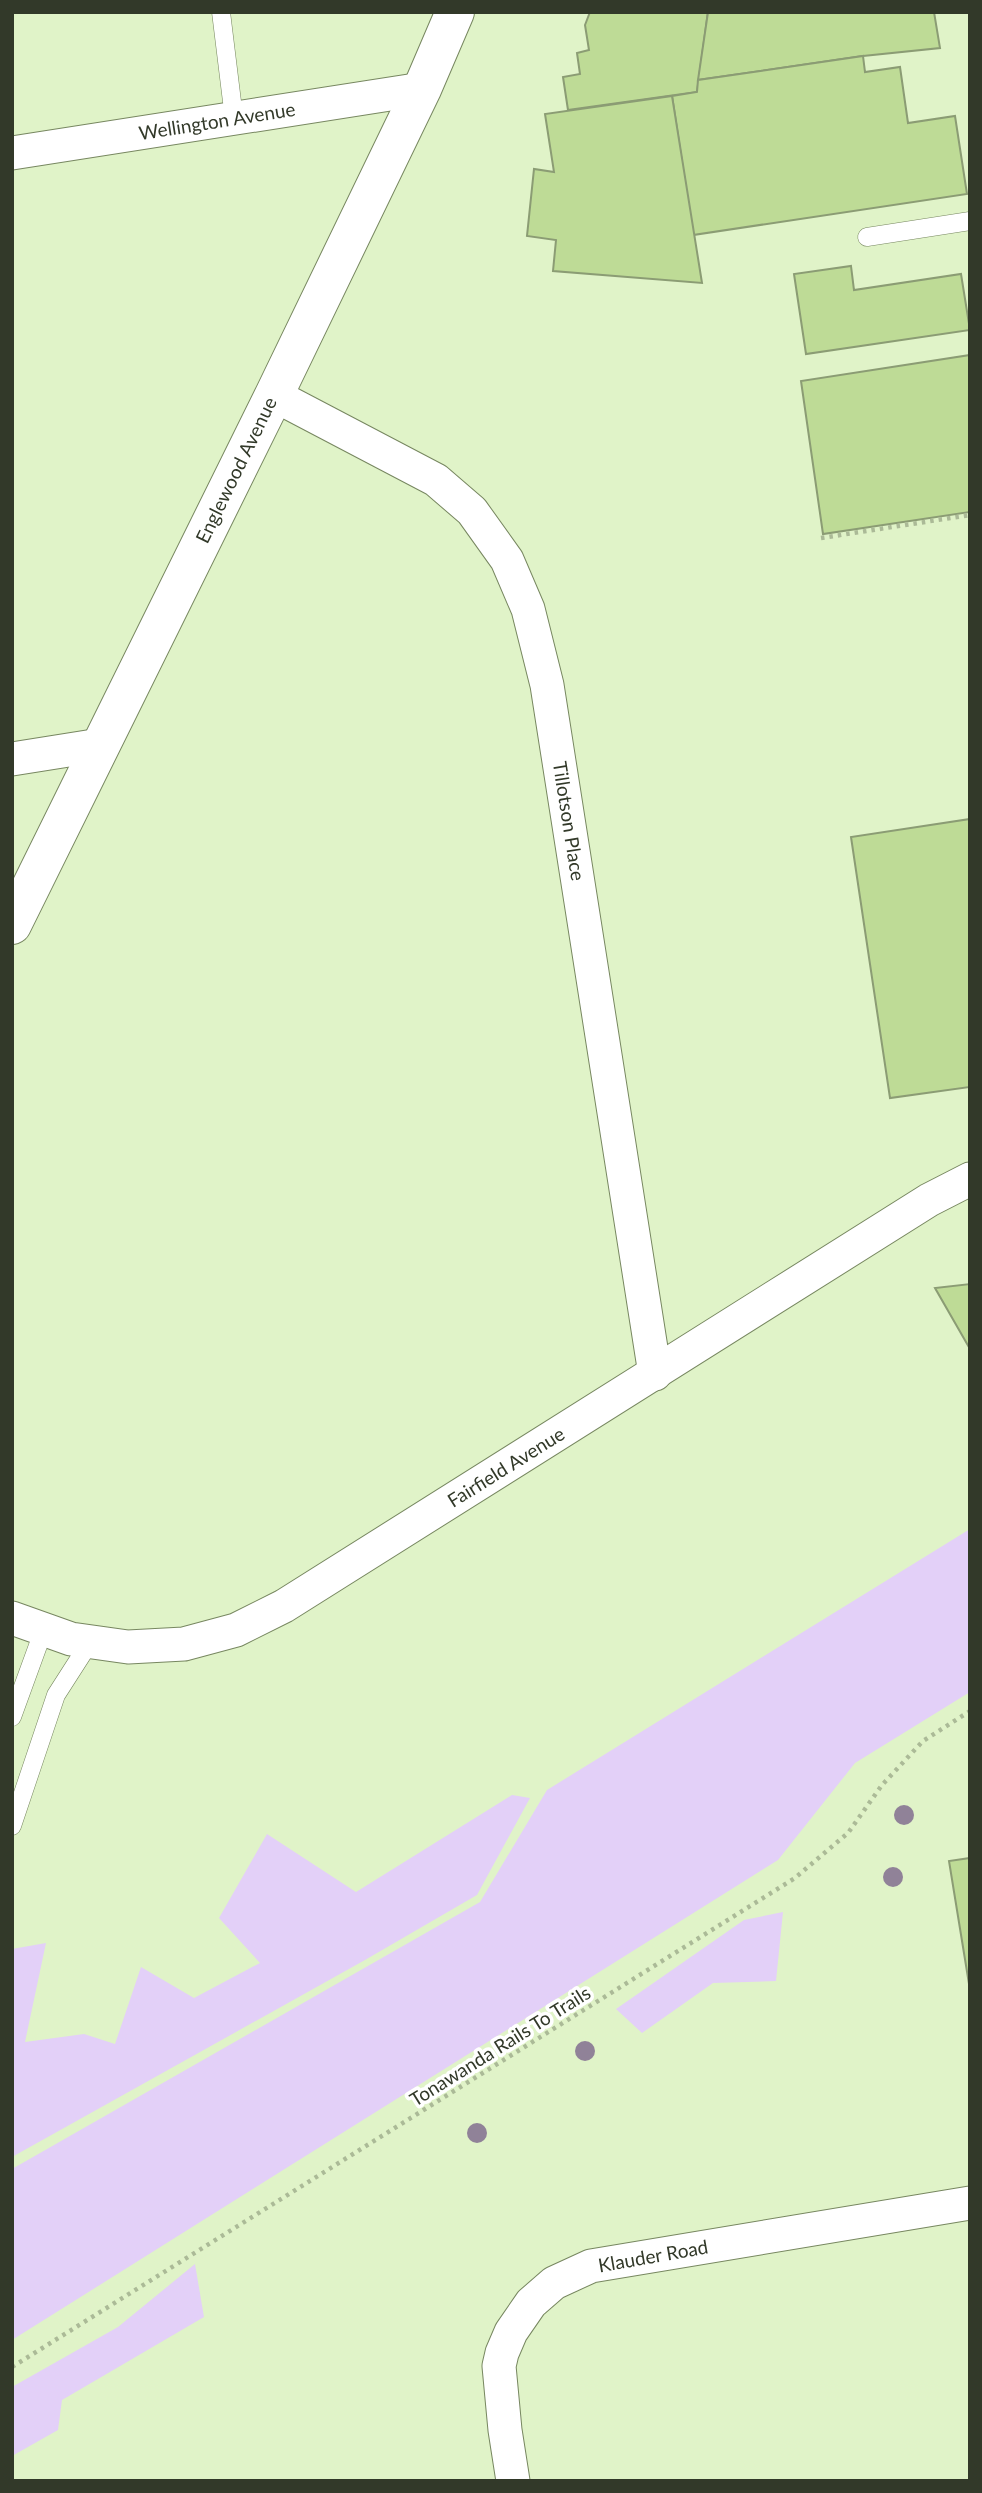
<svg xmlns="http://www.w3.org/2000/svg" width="982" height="2493" font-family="Lato,sans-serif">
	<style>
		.green { fill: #e3d0f8 }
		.building { fill: #bedb96; stroke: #8b9c74; stroke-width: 2 }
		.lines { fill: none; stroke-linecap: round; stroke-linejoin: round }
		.lane-casing { stroke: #778760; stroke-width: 19 }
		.street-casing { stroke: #778760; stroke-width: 35 }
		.secondary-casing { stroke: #778760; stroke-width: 40 }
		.path { stroke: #abba97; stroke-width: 4.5; stroke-dasharray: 3.5 5; stroke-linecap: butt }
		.lane { stroke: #fff; stroke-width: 18 }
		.street { stroke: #fff; stroke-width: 33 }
		.secondary { stroke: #fff; stroke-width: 38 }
		.tree { fill: #908298 }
		.labels { text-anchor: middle; stroke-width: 7; stroke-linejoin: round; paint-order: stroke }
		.street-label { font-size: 19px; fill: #323929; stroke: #fff }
	</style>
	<rect width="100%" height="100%" fill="#e0f3c8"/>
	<!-- green -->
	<g class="green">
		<path d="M970,1529v163l-115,71 -77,97 -766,480v-171l468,-267 67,-112z"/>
		<path d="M512,1795l18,3 -53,97 -112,65 -353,197v-208l34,-6 -21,99 59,-8 31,10 26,-77 53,31 66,-35 -41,-45 48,-84 89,58z"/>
		<path d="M783,1912l-7,69 -63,2 -71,50 -26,-24 128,-89z"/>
		<path d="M195,2264l9,53 -142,83 -4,30 -46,26v-69l106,-60z"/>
	</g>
	<!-- building -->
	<g class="building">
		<path d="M590,12h118l-11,80 -129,18 -5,-33 17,-3 -3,-21 12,-3 -4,-25z"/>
		<path d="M708,12h226l6,36 -77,8 -165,24z"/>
		<path d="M863,56l2,16 35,-5 8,56 47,-7 12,78 -274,41 -21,-139 25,-4 1,-12z"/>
		<path d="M672,96l30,187 -149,-12 3,-31 -29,-4 7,-67 20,3 -9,-58z"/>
		<path d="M851,266l3,24 107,-16 9,56 -164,24 -12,-80z"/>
		<path d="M970,355v157l-147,22 -22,-153z"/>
		<path d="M970,819v268l-80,11 -39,-261z"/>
		<path d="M970,1284v65l-35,-61z"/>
		<path d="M970,1858v132l-21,-129z"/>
	</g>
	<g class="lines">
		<defs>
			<g id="lane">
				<path d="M221,12l13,106"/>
				<path d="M867,237l103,-16"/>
				<path d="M12,1717l32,-88"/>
				<path d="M12,1826l44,-131 34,-53"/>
			</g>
			<g id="street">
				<path d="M12,153l410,-64"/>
				<path d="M274,395l162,85 36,31 35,49 21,49 19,76 108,689"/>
				<path d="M12,759l88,-14"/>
				<path d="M12,1618l59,21 57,8 56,-3 52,-14 48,-24 645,-406 41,-21"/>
				<path d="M513,2481l-8,-51 -6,-64 3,-13 9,-21 20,-29 23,-20 37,-17 379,-63"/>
			</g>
			<path id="secondary" d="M12,925l262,-530 148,-306 33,-77"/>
		</defs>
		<!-- lane casing -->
		<use href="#lane" class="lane-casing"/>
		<!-- street casing -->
		<use href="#street" class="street-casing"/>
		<!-- secondary casing -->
		<use href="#secondary" class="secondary-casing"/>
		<!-- path -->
		<g class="path">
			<path d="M821,538l149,-23"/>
			<path d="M12,2367l783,-489 53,-45 34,-48 41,-44 47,-30"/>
		</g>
		<!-- lane -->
		<use href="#lane" class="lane"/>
		<!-- street -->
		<use href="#street" class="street"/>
		<!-- secondary -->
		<use href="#secondary" class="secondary"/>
	</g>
	<!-- trees -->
	<g class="tree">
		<circle cx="904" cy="1815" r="10"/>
		<circle cx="893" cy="1877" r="10"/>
		<circle cx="585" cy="2051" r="10"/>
		<circle cx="477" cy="2133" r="10"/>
	</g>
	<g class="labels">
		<!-- street labels -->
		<g class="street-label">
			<text transform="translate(217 121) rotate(-9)" y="7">Wellington Avenue</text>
			<text transform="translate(236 470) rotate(-64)" y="7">Englewood Avenue</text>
			<text transform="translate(569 821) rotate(81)" y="7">Tillotson Place</text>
			<text transform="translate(506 1467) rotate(-32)" y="7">Fairfield Avenue</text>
			<text transform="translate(500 2046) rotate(-32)" y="7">Tonawanda Rails To Trails</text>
			<text transform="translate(653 2256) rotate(-10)" y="7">Klauder Road</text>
		</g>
	</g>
	<!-- border -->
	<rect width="982" height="2493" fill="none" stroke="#323929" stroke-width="28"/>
</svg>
